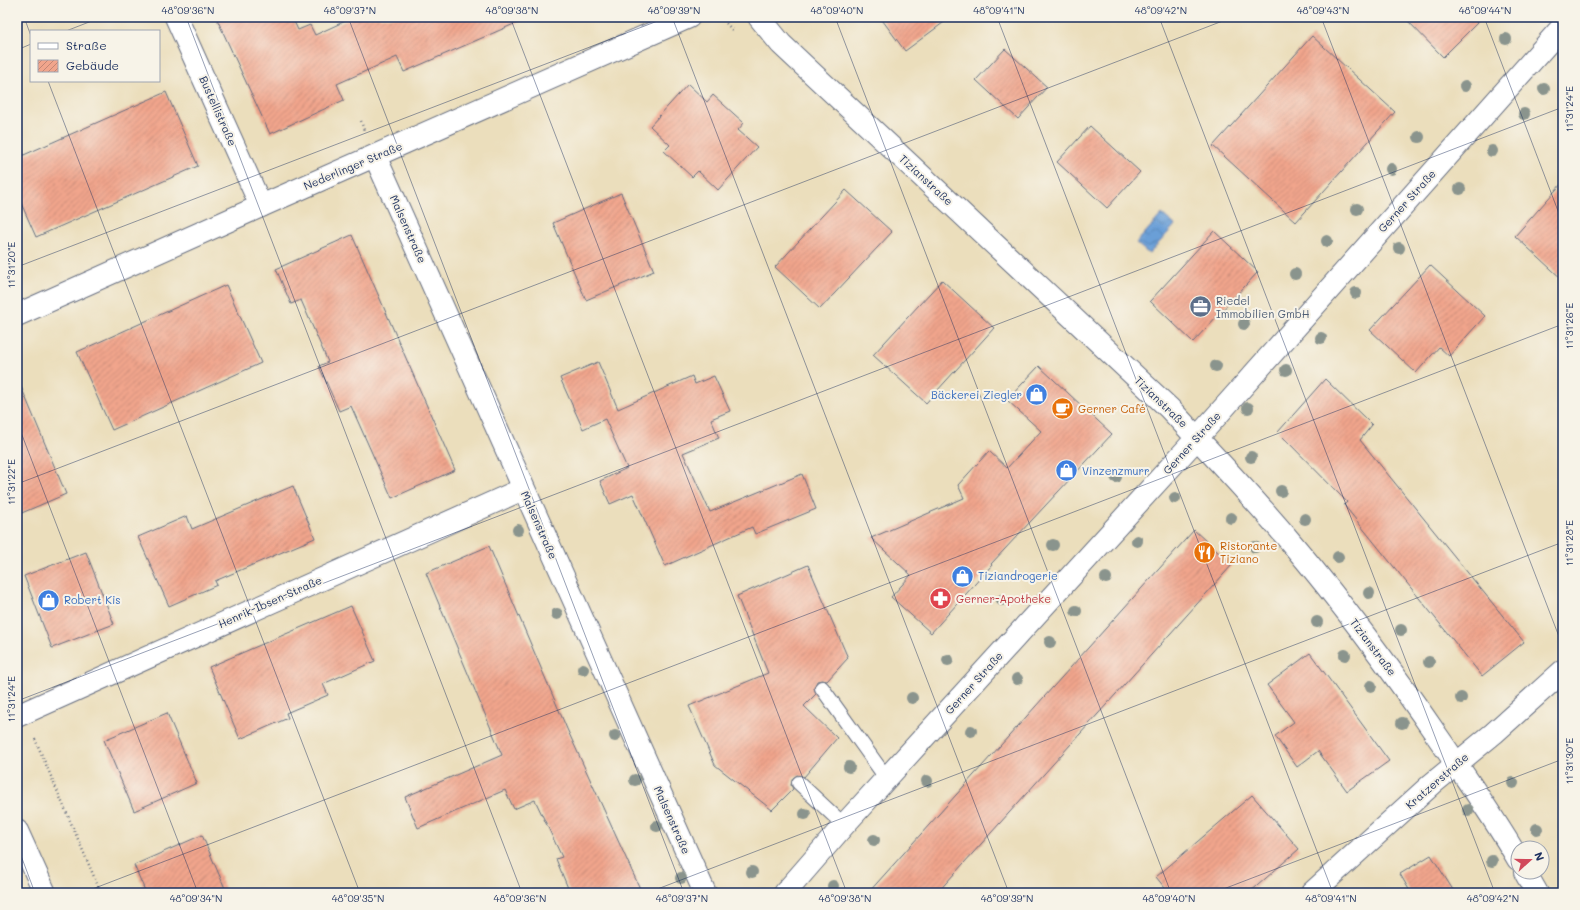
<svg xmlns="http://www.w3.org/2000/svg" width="1580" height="910" font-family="Mali,sans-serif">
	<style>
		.water { fill: url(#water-waves); stroke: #42679a }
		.building { fill: url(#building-hatch) }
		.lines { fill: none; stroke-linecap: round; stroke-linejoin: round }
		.service-casing { stroke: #646c7f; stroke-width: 16 }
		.minor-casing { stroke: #646c7f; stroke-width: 24 }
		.path { stroke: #646c7f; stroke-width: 2.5; stroke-dasharray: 1 3; stroke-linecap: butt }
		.service { stroke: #fff; stroke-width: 14 }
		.minor { stroke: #fff; stroke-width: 22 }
		.tree { fill: #8a948d }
		.ticks { fill: none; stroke: #1b2f5e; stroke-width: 1; stroke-opacity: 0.45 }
		.labels { text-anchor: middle; stroke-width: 4; stroke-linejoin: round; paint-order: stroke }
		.street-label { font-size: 11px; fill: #1b2f5e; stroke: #f7f3e8 }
		.service-label { font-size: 11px; fill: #4e5e75; stroke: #f7f3e8; text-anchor: start }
		.shop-label { font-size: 11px; fill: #366cbe; stroke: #f7f3e8; text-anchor: start }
		.food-label { font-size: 11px; fill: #c56008; stroke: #f7f3e8; text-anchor: start }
		.health-label { font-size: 11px; fill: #be3a42; stroke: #f7f3e8; text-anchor: start }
		.neatline { fill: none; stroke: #1b2f5e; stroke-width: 1.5 }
		.ticks-label { font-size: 10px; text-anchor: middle; fill: #1b2f5e }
	</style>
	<defs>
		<pattern id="water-waves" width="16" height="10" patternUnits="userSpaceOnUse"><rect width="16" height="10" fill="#6a9fd7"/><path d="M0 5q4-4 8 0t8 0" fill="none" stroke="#5682b2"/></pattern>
		<pattern id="building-hatch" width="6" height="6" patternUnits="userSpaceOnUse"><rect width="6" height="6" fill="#f1a58c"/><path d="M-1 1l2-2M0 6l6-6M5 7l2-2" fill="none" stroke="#c28776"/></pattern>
	</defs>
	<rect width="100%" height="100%" fill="#f7f3e8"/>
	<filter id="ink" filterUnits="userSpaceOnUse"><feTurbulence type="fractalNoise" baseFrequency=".025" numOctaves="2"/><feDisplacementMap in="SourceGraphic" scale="8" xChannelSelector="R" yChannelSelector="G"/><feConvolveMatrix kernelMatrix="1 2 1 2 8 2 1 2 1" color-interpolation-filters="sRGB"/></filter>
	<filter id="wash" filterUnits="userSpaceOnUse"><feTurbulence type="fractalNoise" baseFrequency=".012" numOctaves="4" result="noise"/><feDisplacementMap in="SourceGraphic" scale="16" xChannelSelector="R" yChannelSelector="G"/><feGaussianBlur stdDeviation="0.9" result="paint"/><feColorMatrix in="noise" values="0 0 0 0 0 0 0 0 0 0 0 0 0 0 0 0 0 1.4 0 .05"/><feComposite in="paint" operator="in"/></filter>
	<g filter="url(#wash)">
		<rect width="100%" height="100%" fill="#ebdebc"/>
		<!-- water -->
		<path class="water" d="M1162,214l13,11 -26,29 -13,-11z"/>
		<g id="blocks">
			<!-- building -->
			<g class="building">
				<path d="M216,17h76l6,13 12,-5 5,10 39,-18h176l-126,55 -7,-15 -60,27 7,16 -74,34z"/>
				<path d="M880,17h71l-46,34z"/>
				<path d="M1404,17h79l-40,40z"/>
				<path d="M1312,36l83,76 -99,110 -83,-76z"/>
				<path d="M1005,49l42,38 -29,32 -42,-39z"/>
				<path d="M688,84l19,18 6,-7 31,28 -6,7 19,17 -39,43 -20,-19 -6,6 -28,-26 6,-6 -20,-19z"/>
				<path d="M166,92l32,74 -162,71 -19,-43v-36z"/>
				<path d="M1090,126l50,46 -33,36 -50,-46z"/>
				<path d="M1563,182v98l-48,-44z"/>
				<path d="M846,190l46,42 -72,77 -45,-42z"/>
				<path d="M621,193l33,78 -68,29 -33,-77z"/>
				<path d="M1214,231l44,41 -65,70 -43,-41z"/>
				<path d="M352,235l103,235 -63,28 -41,-92 -12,5 -20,-45 9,-4 -27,-62 -10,4 -15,-35z"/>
				<path d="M1430,265l55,51 -36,40 -10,-9 -23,26 -46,-43z"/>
				<path d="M942,280l52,48 -68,75 -53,-48z"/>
				<path d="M226,285l35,78 -149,67 -35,-78z"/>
				<path d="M598,362l20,47 74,-33 3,8 19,-8 16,35 -19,8 8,19 -36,15 27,59 92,-38 14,35 -61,25 -3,-7 -87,39 -32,-72 -23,10 -10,-23 27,-13 -22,-49 -22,10 -23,-51z"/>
				<path d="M1039,366l73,68 -121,130 1,1 -61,68 -40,-36 20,-22 -40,-37 93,-40 -6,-13 31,-34 18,17 34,-37 -34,-31z"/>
				<path d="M17,377l49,117 -49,21z"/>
				<path d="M1325,379l47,46 -12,15 164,202 -42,34 -138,-171 3,-3 -69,-70z"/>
				<path d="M293,486l22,52 -100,43 2,4 -48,21 -31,-69 49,-21 5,13z"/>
				<path d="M1194,530l38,35 -295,328h-69z"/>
				<path d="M489,546l78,183 75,164h-72l-14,-34 6,-2 -27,-57 -21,9 -9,-19 -87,38 -13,-31 97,-42 -76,-182z"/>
				<path d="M86,552l28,72 -62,24 -28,-72z"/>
				<path d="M808,565l40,93 -21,23 -5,-1 -5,1 -3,7 2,6 -12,12 33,32 -33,39 -7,-2 -4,3 -2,7 2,4 -21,21 -57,-45 -26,-59 79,-33 -31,-77z"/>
				<path d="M351,606l24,55 -52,23 5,11 -42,18 2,5 -48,21 -31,-72z"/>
				<path d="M1310,653l79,108 -42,30 -29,-40 -21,16 -22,-31 19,-14 -27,-37z"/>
				<path d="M167,713l30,70 -63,28 -30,-71z"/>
				<path d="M1252,795l47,54 -50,44h-80l-13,-16z"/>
				<path d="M202,835l25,58h-81l-12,-28z"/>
				<path d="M1431,855l24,38h-44l-11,-19z"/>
			</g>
		</g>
	</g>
	<g filter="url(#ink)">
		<use href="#blocks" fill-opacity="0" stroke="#646c7f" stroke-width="1"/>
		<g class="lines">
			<defs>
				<g id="service">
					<path d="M822,688l65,91"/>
					<path d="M799,783l45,42"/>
				</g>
				<g id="minor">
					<path d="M176,17l85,189"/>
					<path d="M759,17l22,27 388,364c41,44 82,87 120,132 55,65 105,133 153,203 26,38 53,76 76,116"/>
					<path d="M375,156l330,737"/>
					<path d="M17,315l244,-109 428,-189"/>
					<path d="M17,716l506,-227"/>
					<path d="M17,831l28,62"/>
					<path d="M1525,872l12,21"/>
					<path d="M785,893l59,-68 353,-387 366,-412"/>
					<path d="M1312,893l120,-109 62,-51 69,-62"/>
				</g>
			</defs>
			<!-- service casing -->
			<use href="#service" class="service-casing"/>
			<!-- minor casing -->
			<use href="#minor" class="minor-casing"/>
			<!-- path -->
			<g class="path">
				<path d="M721,17l11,13"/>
				<path d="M361,121l3,9"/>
				<path d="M35,739l66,154"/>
			</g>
			<!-- service -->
			<use href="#service" class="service"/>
			<!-- minor -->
			<use href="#minor" class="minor"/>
		</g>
		<!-- trees -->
		<g class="tree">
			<circle cx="1506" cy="39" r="6"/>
			<circle cx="1465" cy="86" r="6"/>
			<circle cx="1544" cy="89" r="6"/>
			<circle cx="1524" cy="114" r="6"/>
			<circle cx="1419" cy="137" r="6"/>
			<circle cx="1492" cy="151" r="6"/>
			<circle cx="1391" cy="169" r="6"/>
			<circle cx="1460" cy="189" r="6"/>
			<circle cx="1357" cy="209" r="6"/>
			<circle cx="1327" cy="241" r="6"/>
			<circle cx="1399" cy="248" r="6"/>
			<circle cx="1295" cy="274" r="6"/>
			<circle cx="1356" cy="293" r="6"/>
			<circle cx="1244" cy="324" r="6"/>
			<circle cx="1321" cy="338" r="6"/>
			<circle cx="1216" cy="366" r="6"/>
			<circle cx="1286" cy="370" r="6"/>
			<circle cx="1248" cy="408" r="6"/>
			<circle cx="1251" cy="457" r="6"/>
			<circle cx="1116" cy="477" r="6"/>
			<circle cx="1281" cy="491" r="6"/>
			<circle cx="1175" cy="498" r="6"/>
			<circle cx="1231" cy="518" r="6"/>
			<circle cx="1305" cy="519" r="6"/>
			<circle cx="518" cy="530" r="6"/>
			<circle cx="1137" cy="541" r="6"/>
			<circle cx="1053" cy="545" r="6"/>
			<circle cx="1255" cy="547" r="6"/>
			<circle cx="1338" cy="557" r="6"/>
			<circle cx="1106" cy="578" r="6"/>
			<circle cx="1369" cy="593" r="6"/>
			<circle cx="1002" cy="600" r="6"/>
			<circle cx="1076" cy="611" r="6"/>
			<circle cx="557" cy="614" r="6"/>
			<circle cx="1317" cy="622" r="6"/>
			<circle cx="1401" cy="630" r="6"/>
			<circle cx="1050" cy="642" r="6"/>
			<circle cx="1345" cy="655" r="6"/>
			<circle cx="948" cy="660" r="6"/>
			<circle cx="1429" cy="662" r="6"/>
			<circle cx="583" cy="669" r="6"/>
			<circle cx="1017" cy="679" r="6"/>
			<circle cx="1371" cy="686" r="6"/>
			<circle cx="912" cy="698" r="6"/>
			<circle cx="1461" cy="698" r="6"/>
			<circle cx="1402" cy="723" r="6"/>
			<circle cx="971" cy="731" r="6"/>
			<circle cx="615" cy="736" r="6"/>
			<circle cx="849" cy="767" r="6"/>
			<circle cx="635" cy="780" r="6"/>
			<circle cx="927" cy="781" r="6"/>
			<circle cx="1513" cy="783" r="6"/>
			<circle cx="1468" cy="810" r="6"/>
			<circle cx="805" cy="814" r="6"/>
			<circle cx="657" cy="826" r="6"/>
			<circle cx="1537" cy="829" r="6"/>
			<circle cx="874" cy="840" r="6"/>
			<circle cx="1492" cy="861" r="6"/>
			<circle cx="752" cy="872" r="6"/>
			<circle cx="681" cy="878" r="6"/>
			<circle cx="833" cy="886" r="6"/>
		</g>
	</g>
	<!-- ticks -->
	<path class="ticks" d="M24,17l7,19M186,17l336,876M348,17l336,876M510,17l337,876M672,17l337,876M835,17l336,876M997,17l336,876M1159,17l336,876M1321,17l242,630M1484,17l79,207M66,31l36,-14M17,50l14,-6M48,81l312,812M17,267l651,-250M17,422l181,471M17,484l1216,-467M17,701l1546,-594M17,845l18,48M82,893l1481,-569M647,893l916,-351M1213,893l350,-134"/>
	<!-- icons -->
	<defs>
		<symbol id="office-disc" viewBox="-11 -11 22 22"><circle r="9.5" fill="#5c6f8a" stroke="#f7f3e8"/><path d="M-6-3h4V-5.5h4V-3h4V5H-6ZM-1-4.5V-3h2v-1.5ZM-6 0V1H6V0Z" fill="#fff"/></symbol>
		<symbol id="shop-disc" viewBox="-11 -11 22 22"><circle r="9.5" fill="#3f7fe0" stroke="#f7f3e8"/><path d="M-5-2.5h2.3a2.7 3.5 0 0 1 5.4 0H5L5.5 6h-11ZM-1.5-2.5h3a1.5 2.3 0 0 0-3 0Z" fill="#fff"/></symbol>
		<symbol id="cafe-disc" viewBox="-11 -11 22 22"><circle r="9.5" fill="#e8710a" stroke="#f7f3e8"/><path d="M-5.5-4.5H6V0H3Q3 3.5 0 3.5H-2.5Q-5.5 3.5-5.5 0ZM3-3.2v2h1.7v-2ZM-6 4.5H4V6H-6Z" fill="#fff"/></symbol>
		<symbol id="restaurant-disc" viewBox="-11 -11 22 22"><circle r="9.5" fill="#e8710a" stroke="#f7f3e8"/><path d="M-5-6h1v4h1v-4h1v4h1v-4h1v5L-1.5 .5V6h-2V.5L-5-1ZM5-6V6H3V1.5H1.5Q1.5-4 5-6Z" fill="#fff"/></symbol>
		<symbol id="pharmacy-disc" viewBox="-11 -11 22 22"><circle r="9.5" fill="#e0444e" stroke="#f7f3e8"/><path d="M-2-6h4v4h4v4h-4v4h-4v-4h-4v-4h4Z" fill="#fff"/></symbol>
	</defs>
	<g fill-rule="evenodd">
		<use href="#office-disc" x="1188" y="294" width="25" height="25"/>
		<use href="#shop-disc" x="1024" y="382" width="25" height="25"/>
		<use href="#cafe-disc" x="1050" y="396" width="25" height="25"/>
		<use href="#shop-disc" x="1054" y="458" width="25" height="25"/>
		<use href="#restaurant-disc" x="1192" y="540" width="25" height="25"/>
		<use href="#shop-disc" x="950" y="564" width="25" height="25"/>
		<use href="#pharmacy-disc" x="928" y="586" width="25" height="25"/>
		<use href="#shop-disc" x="36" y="588" width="25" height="25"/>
	</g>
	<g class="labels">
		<!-- street labels -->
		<g class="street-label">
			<text transform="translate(218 111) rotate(66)" y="4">Bustellistraße</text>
			<text transform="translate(353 166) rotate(-23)" y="4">Nederlinger Straße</text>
			<text transform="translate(926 180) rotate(43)" y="4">Tizianstraße</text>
			<text transform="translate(1407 201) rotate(-48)" y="4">Gerner Straße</text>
			<text transform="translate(408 229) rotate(66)" y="4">Malsenstraße</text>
			<text transform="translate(1161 402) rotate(44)" y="4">Tizianstraße</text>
			<text transform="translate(1192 443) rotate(-48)" y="4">Gerner Straße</text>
			<text transform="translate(539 525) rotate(66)" y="4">Malsenstraße</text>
			<text transform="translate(270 602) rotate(-24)" y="4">Henrik-Ibsen-Straße</text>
			<text transform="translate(1373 647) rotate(53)" y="4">Tizianstraße</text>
			<text transform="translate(974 683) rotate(-48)" y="4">Gerner Straße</text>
			<text transform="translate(1437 781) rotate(-41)" y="4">Kratzerstraße</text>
			<text transform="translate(672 820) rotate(66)" y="4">Malsenstraße</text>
		</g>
		<!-- service labels -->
		<g class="service-label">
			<text x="1216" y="305">Riedel<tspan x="1216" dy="13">Immobilien GmbH</tspan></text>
		</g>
		<!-- shop labels -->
		<g class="shop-label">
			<text x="1022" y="399" text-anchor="end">Bäckerei Ziegler</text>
			<text x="1082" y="475">Vinzenzmurr</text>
			<text x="978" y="580">Tiziandrogerie</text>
			<text x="64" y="604">Robert Kis</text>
		</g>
		<!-- food labels -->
		<g class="food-label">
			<text x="1078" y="413">Gerner Café</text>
			<text x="1220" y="550">Ristorante<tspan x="1220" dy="13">Tiziano</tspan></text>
		</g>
		<!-- health labels -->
		<g class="health-label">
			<text x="956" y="603">Gerner-Apotheke</text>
		</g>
	</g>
	<!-- margin -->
	<rect width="1580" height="910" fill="none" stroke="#f7f3e8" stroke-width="44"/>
	<!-- legend -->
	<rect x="30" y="30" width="130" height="52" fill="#f7f3e8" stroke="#9fa5b1"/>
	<rect x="38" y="43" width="20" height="6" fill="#ffffff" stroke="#9fa5b1"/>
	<text x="66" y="50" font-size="12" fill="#1b2f5e">Straße</text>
	<rect x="38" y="60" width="20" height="12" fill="url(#building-hatch)" stroke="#9fa5b1"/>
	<text x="66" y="70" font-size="12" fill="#1b2f5e">Gebäude</text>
	<!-- north arrow -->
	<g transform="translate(1530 860) rotate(69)"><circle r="19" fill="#f7f3e8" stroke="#9fa5b1"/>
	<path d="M0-3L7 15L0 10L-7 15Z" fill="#d1495b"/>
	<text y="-6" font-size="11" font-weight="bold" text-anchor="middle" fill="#1b2f5e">N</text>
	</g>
	<rect x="22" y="22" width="1536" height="866" class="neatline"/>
	<g class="ticks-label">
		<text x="188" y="14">48°09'36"N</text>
		<text x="350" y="14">48°09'37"N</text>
		<text x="512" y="14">48°09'38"N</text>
		<text x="674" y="14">48°09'39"N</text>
		<text x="837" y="14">48°09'40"N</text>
		<text x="999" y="14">48°09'41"N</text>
		<text x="1161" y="14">48°09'42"N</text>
		<text x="1323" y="14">48°09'43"N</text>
		<text x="1485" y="14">48°09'44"N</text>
		<text transform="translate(1569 109) rotate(-90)" y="4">11°31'24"E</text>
		<text transform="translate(11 265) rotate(-90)" y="4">11°31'20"E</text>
		<text transform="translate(1569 326) rotate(-90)" y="4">11°31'26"E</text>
		<text transform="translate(11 482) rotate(-90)" y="4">11°31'22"E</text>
		<text transform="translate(1569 543) rotate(-90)" y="4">11°31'28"E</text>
		<text transform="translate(11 699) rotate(-90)" y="4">11°31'24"E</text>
		<text transform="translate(1569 761) rotate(-90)" y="4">11°31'30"E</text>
		<text x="196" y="902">48°09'34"N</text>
		<text x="358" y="902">48°09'35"N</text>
		<text x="520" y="902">48°09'36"N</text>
		<text x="682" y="902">48°09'37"N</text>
		<text x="845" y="902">48°09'38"N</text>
		<text x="1007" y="902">48°09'39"N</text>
		<text x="1169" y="902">48°09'40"N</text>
		<text x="1331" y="902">48°09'41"N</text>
		<text x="1493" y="902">48°09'42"N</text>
	</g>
</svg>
